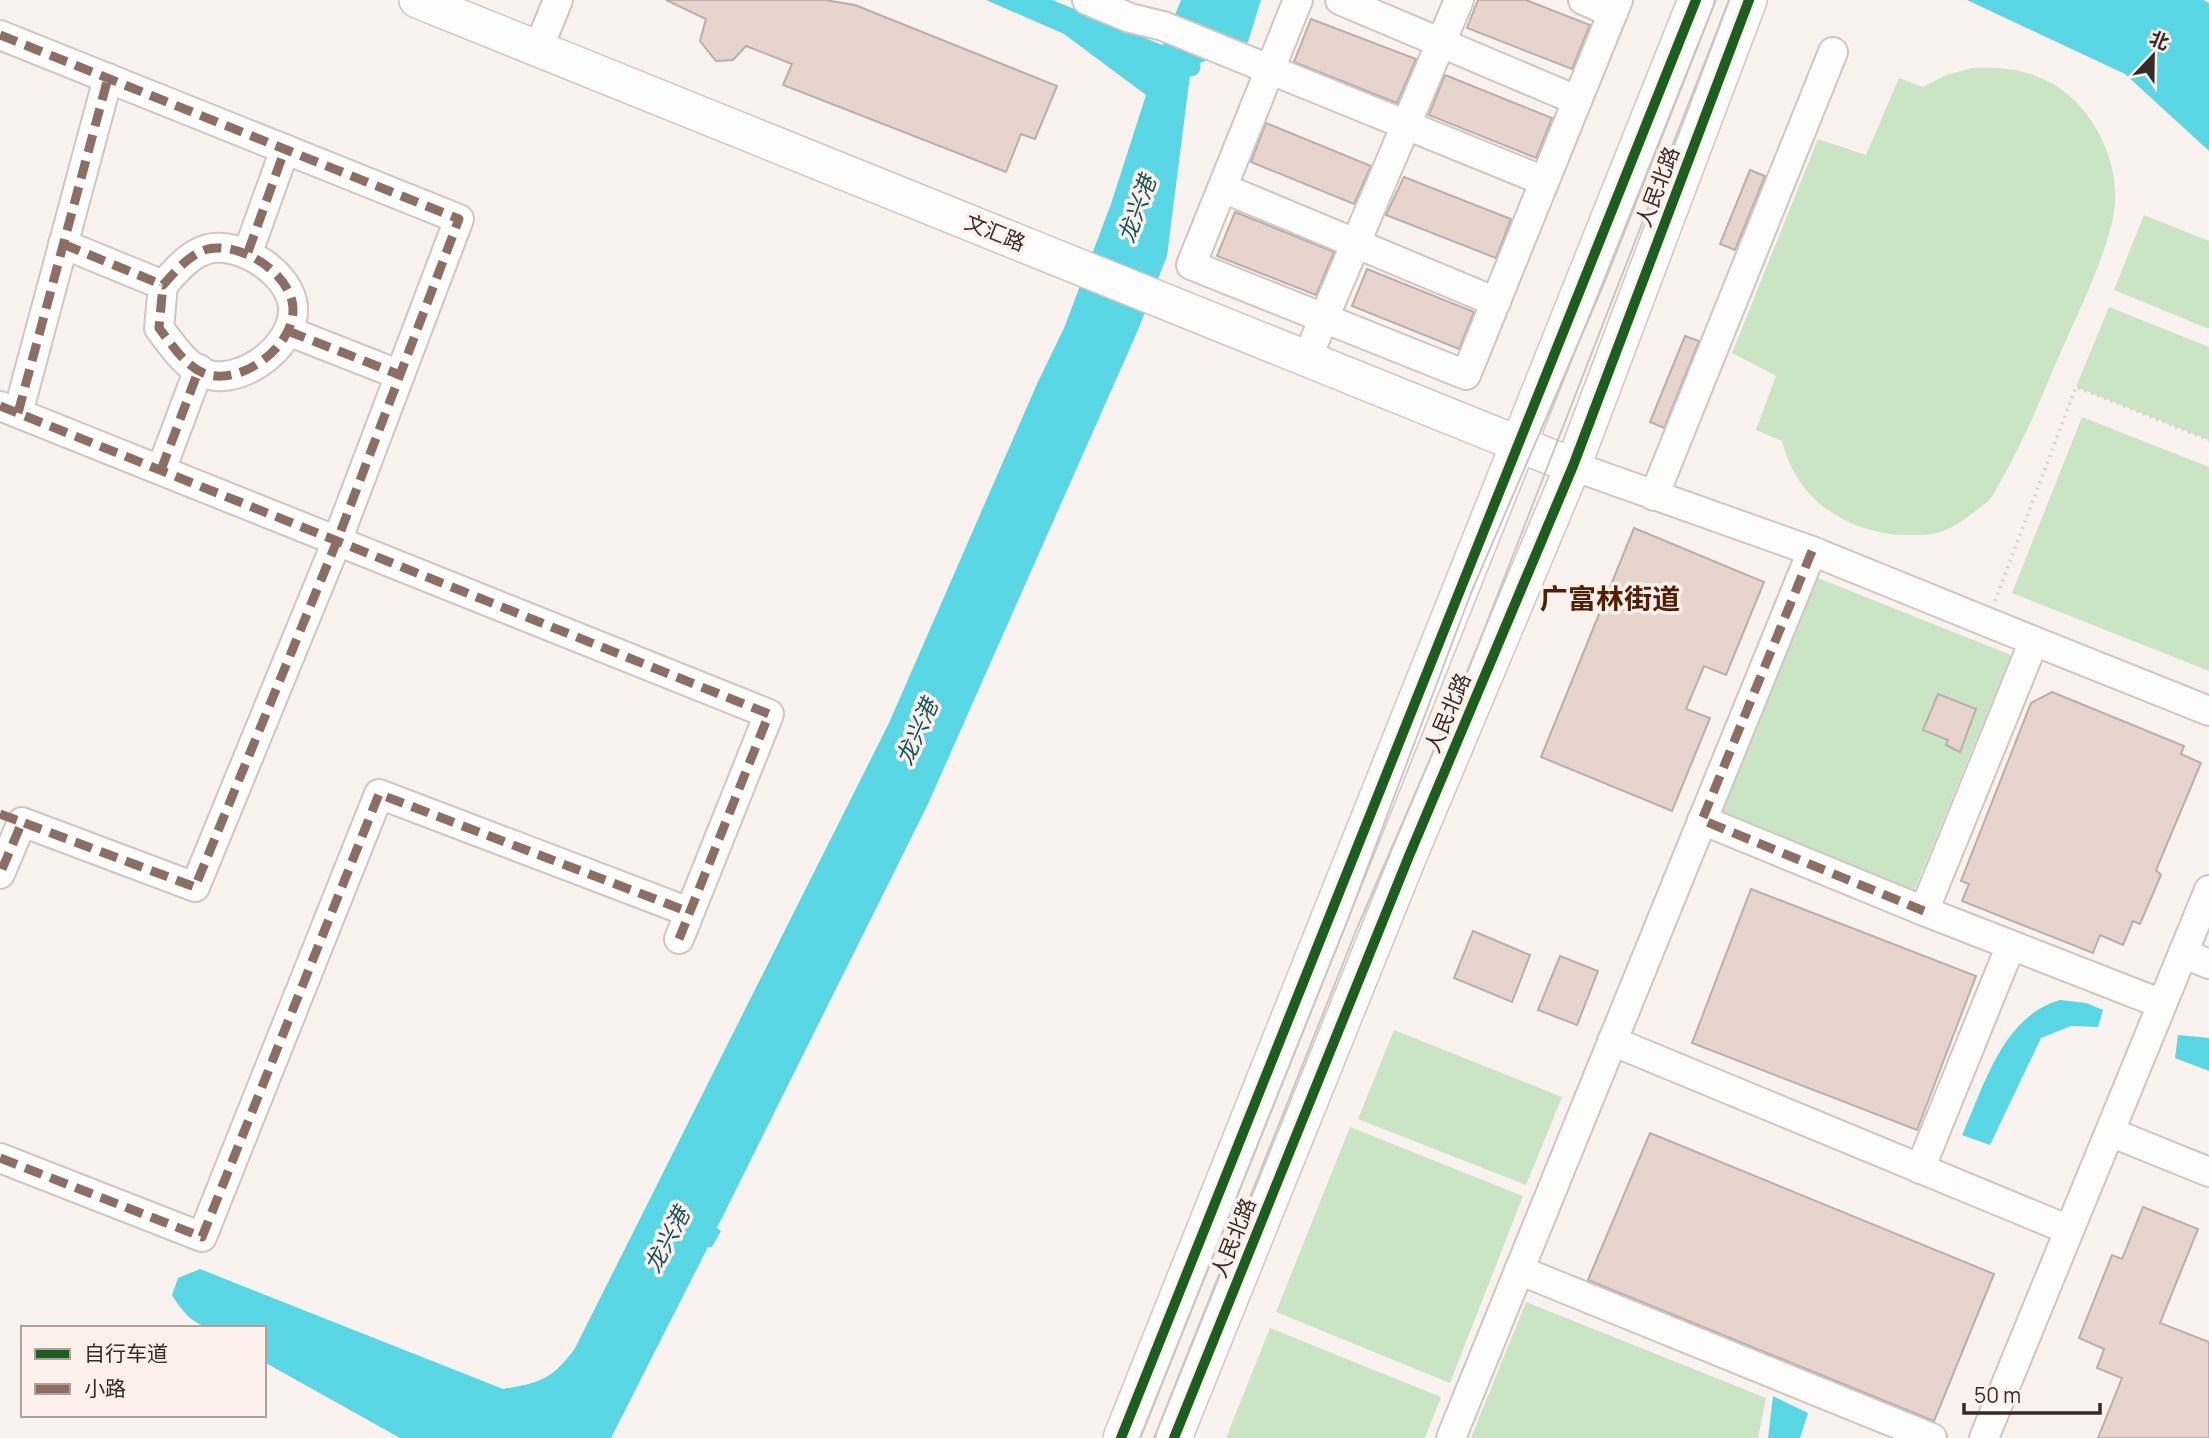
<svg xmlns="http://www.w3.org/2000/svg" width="2209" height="1438" font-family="Manrope,'Noto Sans SC',sans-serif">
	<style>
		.green { fill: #cae5c3 }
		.water { fill: #5ad7e4 }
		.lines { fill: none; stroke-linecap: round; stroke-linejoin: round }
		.canal { stroke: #5ad7e4; stroke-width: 19 }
		.building { fill: #e7d4cc; stroke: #b9afab; stroke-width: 2 }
		.minor-casing { stroke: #d0c6c2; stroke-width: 32 }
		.major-casing { stroke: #d0c6c2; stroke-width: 38 }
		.path { stroke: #d5d2d0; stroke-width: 3.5; stroke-dasharray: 2 5; stroke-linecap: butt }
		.minor { stroke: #fefdfd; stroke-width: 28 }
		.major { stroke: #fefdfd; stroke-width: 35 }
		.tram { stroke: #c9c6c5; stroke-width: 2 }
		.quiet { stroke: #8d6e63; stroke-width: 9; stroke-dasharray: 18 9; stroke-linecap: butt }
		.cycleway-casing { stroke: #fef0eb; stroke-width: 15 }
		.cycleway { stroke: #1b5e20; stroke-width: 10 }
		.labels { text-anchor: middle; stroke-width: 7; stroke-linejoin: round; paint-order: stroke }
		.street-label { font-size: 21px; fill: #382b27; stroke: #fef0eb }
		.water-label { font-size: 23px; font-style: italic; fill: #12545c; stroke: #fef0eb }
		.district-label { font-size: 28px; font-weight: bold; fill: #4e1f03; stroke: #fef0eb }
	</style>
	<rect width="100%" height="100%" fill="#faf2ef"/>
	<!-- green -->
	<g class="green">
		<path d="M1972,68c27,-1 53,1 77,14 47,24 76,88 63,140 -12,50 -39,100 -59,148 -15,36 -30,71 -49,105 -5,8 -10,21 -17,27 -11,9 -30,24 -44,29 -12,5 -30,4 -42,4 -58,-4 -105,-37 -119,-94l-26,-11 20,-54 -44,-23 86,-214 48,16 33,-77 24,9 23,-12z"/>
		<path d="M2144,215l65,26v88l-95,-39z"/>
		<path d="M2109,307l100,40v93l-133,-53z"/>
		<path d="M2082,417l127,50v204l-197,-78z"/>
		<path d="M1813,576l198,79 -101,246 -196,-80z"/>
		<path d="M1394,1030l168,67 -36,88 -168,-66z"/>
		<path d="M1350,1127l173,69 -73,187 -174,-71z"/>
		<path d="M1526,1302l240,96 -8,40h-287z"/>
		<path d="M1270,1328l171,69 -16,41h-199z"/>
	</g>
	<!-- water -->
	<g class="water">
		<path d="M986,0h38l135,54 22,-54h80l-13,42 -57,25 -24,189 -29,74 -210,474 -211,424 4,3 -9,16h-4l-97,191h-211l-136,-76v-34c-47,0 -65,11 -92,-33l6,-17 22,-9 303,120c36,-6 48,-9 71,-39l315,-627 148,-339 27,-56 47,-124 35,-109 -82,-61z"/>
		<path d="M1967,0h236l6,3v148l-84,-77z"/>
		<path d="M2060,1000l26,3 17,7 -5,17 -27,-1 -30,12 -51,107 -28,-10c22,-49 41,-119 98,-135z"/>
		<path d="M2178,1035l31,3v33l-34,-13z"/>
		<path d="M1773,1396l35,17 -8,25h-32z"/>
	</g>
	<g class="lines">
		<!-- canal -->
		<path class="canal" d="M1027,0l164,67"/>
	</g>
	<!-- building -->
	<g class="building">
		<path d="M666,0h159l30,5 202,81 -22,53 -14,-5 -15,38 -223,-87 9,-21 -46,-18 -13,14 -17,1 -16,-20 6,-22z"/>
		<path d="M1478,0h48l64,25 -18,44 -105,-41z"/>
		<path d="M1311,19l105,40 -19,44 -103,-41z"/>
		<path d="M1445,75l107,43 -16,40 -107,-43z"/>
		<path d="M1266,123l105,43 -17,38 -103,-42z"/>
		<path d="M1750,170l15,6 -30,74 -15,-6z"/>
		<path d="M1404,177l107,42 -15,39 -110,-43z"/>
		<path d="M1235,212l99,40 -18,43 -99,-39z"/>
		<path d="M1367,269l107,43 -15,37 -107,-43z"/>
		<path d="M1685,336l14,5 -35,87 -14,-6z"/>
		<path d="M1634,528l130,54 -38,93 -22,-9 -18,43 24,9 -38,93 -131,-54z"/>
		<path d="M2052,692l132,54 -3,8 20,9 -45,107 5,5 -21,49 -7,-3 -10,24 -23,-10 -7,18 -131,-52 7,-17 -8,-3 70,-178z"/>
		<path d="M1938,694l38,15 -16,43 -14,-7 2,-5 -25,-10z"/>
		<path d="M1751,889l225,87 -59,154 -225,-87z"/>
		<path d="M1473,931l57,24 -18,47 -58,-24z"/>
		<path d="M1560,956l38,15 -21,54 -39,-15z"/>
		<path d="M1650,1133l344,141 -60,147 -346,-141z"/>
		<path d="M2143,1207l55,22 -38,94 49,19v96h-111l24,-60 -25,-10 7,-19 -25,-11 33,-83 10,4z"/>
	</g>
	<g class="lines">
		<defs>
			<g id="minor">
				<path d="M1087,0l43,18 33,8 381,155"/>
				<path d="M1298,0l-107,265 275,110 152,-375"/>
				<path d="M1340,0l236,100"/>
				<path d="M1583,0l30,13"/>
				<path d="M0,35l459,184 -122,322 -142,346 -173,-65 -22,52"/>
				<path d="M538,49l20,-49"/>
				<path d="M1223,188l273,114"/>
				<path d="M63,244l100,41c12,-13 26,-31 45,-36 31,-7 76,20 84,52 9,40 -46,83 -83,74 -22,-6 -37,-30 -50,-47l4,-43"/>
				<path d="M248,252l37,-103"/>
				<path d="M288,331l112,44"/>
				<path d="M1307,358l152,-358"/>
				<path d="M0,406l769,308 -90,225"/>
				<path d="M18,413l90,-335"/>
				<path d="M1573,466l239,85 222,90 -110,270 238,93"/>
				<path d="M161,470l38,-101"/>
				<path d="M1654,496l179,-444"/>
				<path d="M2034,641l175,70"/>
				<path d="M1702,820l222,91"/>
				<path d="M2183,953l26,11"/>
				<path d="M1612,1041l457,189"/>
				<path d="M2110,1132l99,40"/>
				<path d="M0,1158l202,79 177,-443 310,118"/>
				<path d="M1920,1169l91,-224"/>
				<path d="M1519,1270l413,168"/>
				<path d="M1451,1438l361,-887"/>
				<path d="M1984,1438l225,-548"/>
			</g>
			<g id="major">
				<path d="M417,0l1156,466"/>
				<path d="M1121,1438l575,-1438"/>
				<path d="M1174,1438l235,-582 164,-390 176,-466"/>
			</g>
		</defs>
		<!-- minor casing -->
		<use href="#minor" class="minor-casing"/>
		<!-- major casing -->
		<use href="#major" class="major-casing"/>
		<!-- path -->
		<path class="path" d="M1995,601l81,-214 133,53"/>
		<!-- minor -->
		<use href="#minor" class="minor"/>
		<!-- major -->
		<use href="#major" class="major"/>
		<!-- tram -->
		<g class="tram">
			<path d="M1140,1438l207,-516 124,-329 134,-312 111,-281"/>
			<path d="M1154,1438l204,-512 110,-255 261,-671"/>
		</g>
		<!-- quiet -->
		<g class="quiet">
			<path d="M0,35l459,184 -122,322 -142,346 -173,-65 -22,52"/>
			<path d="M63,244l100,41c12,-13 26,-31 45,-36 31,-7 76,20 84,52 9,40 -46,83 -83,74 -22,-6 -37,-30 -50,-47l4,-43"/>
			<path d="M248,252l37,-103"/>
			<path d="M288,331l112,44"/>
			<path d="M0,406l769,308 -90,225"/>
			<path d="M18,413l90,-335"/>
			<path d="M161,470l38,-101"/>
			<path d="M1812,551l-110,269 222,91"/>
			<path d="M0,814l22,8"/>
			<path d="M0,1158l202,79 177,-443 310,118"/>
		</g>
		<defs>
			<g id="cycleway">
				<path d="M1121,1438l575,-1438"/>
				<path d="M1174,1438l235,-582 164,-390 176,-466"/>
			</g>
		</defs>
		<!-- cycleway casing -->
		<use href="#cycleway" class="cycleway-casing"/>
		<!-- cycleway -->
		<use href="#cycleway" class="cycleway"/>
	</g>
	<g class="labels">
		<!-- street labels -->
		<g class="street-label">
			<text transform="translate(1658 187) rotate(-69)" y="7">人民北路</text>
			<text transform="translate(995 233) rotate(22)" y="7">文汇路</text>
			<text transform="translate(1448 713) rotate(-67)" y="7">人民北路</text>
			<text transform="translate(1234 1238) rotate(-68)" y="7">人民北路</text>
		</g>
		<!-- water labels -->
		<g class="water-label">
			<text transform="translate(1137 209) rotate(-70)" y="8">龙兴港</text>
			<text transform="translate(917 732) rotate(-66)" y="8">龙兴港</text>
			<text transform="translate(667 1240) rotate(-62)" y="8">龙兴港</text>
		</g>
		<!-- district labels -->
		<g class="district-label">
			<text x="1610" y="609">广富林街道</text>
		</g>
	</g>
	<!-- legend -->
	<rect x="21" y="1326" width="245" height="91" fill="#fef0eb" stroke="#afa19d" stroke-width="2"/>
	<rect x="35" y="1349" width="35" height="10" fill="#1b5e20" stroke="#afa19d" stroke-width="2"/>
	<text x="84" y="1361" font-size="21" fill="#382b27">自行车道</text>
	<rect x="35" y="1384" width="35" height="10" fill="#8d6e63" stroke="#afa19d" stroke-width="2"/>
	<text x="84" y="1396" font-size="21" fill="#382b27">小路</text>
	<!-- north arrow -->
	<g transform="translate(2153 56) rotate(22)" stroke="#fef0eb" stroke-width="5" paint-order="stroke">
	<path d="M0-5L12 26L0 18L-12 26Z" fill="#382b27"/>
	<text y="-10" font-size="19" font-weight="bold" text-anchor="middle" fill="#382b27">北</text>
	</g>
	<!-- scale -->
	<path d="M1964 1403v10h136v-10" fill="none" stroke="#382b27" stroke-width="3.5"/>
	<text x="1974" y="1403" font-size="21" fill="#382b27" stroke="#fef0eb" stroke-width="5" paint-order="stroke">50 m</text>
</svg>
